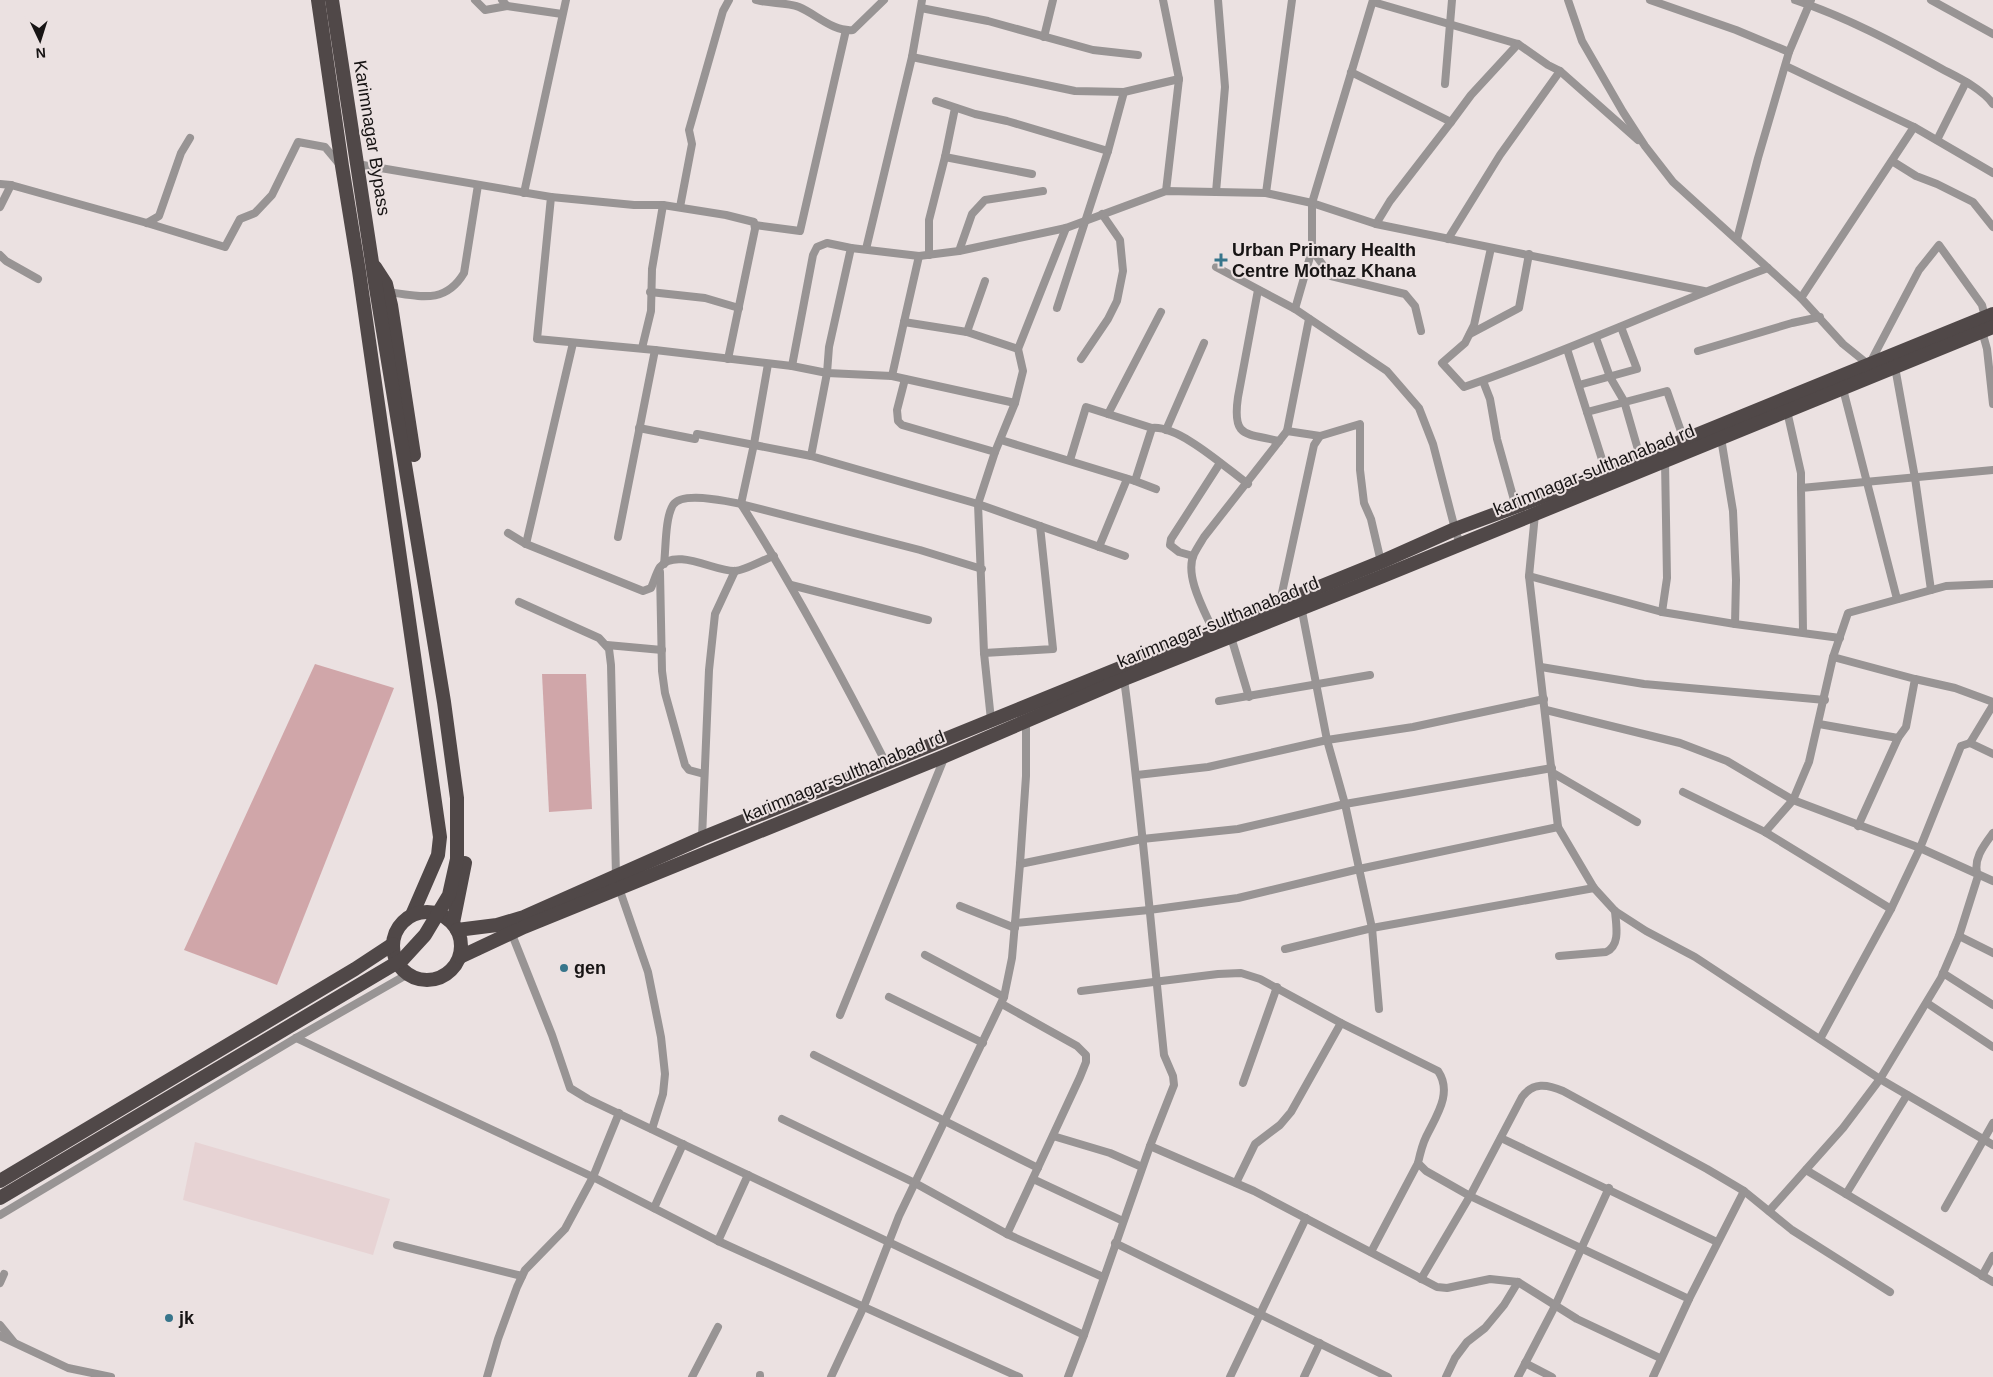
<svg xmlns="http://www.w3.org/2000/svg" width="1993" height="1377" font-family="Arial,sans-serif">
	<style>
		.built { fill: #e7d3d4 }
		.green { fill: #d0a6a9 }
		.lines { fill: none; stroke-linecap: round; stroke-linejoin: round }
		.minor { stroke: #989494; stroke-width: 8 }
		.trunk { stroke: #504848; stroke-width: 14 }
		.poi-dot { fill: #37758b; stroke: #ebe1e1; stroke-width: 2 }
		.labels { text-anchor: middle; stroke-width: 4; stroke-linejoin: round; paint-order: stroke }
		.street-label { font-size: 18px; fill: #171414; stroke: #ebe1e1 }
		.poi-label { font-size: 18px; font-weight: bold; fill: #171414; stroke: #ebe1e1; text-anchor: start }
	</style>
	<rect width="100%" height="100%" fill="#ebe1e1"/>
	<!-- built -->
	<path class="built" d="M195,1142l195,57 -17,56 -190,-55z"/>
	<!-- green -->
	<g class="green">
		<path d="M315,664l79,24 -117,297 -93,-35z"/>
		<path d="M542,674h44l6,135 -43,3z"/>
	</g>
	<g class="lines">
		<!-- minor -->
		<g class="minor">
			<path d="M475,0l10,10 22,-4 -5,-6"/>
			<path d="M756,0c14,4 30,2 43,7 17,7 34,25 54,23l31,-30"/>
			<path d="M1163,0l16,79 -13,112"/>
			<path d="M1568,0l14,41 41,71 22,34 28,36 128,116 42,46 26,21"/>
			<path d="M1650,0l86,30 53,22"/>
			<path d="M1795,0c51,17 100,43 147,69 17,9 39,19 51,35"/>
			<path d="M1931,0l62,34"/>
			<path d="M1373,2l145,42 30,21 12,6 78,69"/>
			<path d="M507,6l55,8"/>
			<path d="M921,8l67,13 105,29 45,5"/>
			<path d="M1044,37l9,-37"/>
			<path d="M912,57l163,34 49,1"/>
			<path d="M1786,66l128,61"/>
			<path d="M1351,72l100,50 -61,79 -14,23 328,67"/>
			<path d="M1445,84l7,-84"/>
			<path d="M936,101l39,13 32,7 101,30"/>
			<path d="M1451,122l20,-27 47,-51"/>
			<path d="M1937,140l29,-58"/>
			<path d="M945,157l87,17"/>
			<path d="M1892,161l24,15 21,8 36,18 20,25"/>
			<path d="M357,164l194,33 -14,142 118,11 137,16 35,7 65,3 12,-54"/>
			<path d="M0,184l11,1"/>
			<path d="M1216,192l9,-105 -7,-87"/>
			<path d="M524,193l42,-193"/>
			<path d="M1266,193l26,-193"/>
			<path d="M551,197l83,8h29l63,10 28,7 1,7 -27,130"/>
			<path d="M0,207l11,-22 136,38 78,24 15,-28 15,-6 17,-18 26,-53 27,5 15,18"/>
			<path d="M680,207l12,-63 -3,-14 34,-119 6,-11"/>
			<path d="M147,223l12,-7 22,-63 9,-15"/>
			<path d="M755,225l45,6 46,-201"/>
			<path d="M1448,239l52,-84 60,-84"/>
			<path d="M1737,239l21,-81 31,-106 22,-52"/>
			<path d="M1491,248l-17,77 -9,18 -23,20 22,24c103,-35 202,-82 304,-119"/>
			<path d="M866,249l46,-192 10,-57"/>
			<path d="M1312,250l19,26 74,18 10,12 6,25"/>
			<path d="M959,251l13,-37 13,-14 58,-9"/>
			<path d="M0,255l6,6 32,18"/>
			<path d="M929,255v-35l16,-63 10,-49"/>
			<path d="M919,256l-15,66 63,10 18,-51"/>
			<path d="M1216,267l79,42 92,62 32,37 14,36 22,85 5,15"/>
			<path d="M1258,290l-20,107c-6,41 7,36 41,44"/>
			<path d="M388,292c31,4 57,13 76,-19l14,-88"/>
			<path d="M650,292l55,6 34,10"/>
			<path d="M1801,298l113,-171 79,46"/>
			<path d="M1057,308l51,-157 16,-59 55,-13"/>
			<path d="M1295,309l17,-59v-47l64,21"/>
			<path d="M1982,331l5,18 6,55"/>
			<path d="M967,332l51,17 5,22 -8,32"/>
			<path d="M1470,334l49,-26 10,-54"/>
			<path d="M1596,338l14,39 14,24 17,59"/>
			<path d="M642,348l9,-37 1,-42 11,-64"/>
			<path d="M1018,349l48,-121"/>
			<path d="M1567,349l39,123"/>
			<path d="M1698,351l94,-28 28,-6"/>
			<path d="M1081,359l27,-40 9,-18 6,-30 -3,-31 -18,-26"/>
			<path d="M1870,363l49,-93 20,-25 43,60 3,12"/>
			<path d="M792,366l21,-111 4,-8 10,-4 24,5"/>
			<path d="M1895,367l20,111 16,112"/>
			<path d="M892,376l123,27 -20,49 -17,52 147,52"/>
			<path d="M905,379l-8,31 1,11 4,4 93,27"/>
			<path d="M1483,381l7,18 7,40 19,68"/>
			<path d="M1579,385l58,-16 -16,-42"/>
			<path d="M1843,389l54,210"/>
			<path d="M1787,411l14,62v15"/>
			<path d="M1587,412l80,-21 17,49"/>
			<path d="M1108,414l53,-102"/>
			<path d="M639,428l56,11"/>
			<path d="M1152,428c27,-3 74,40 96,56"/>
			<path d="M1166,430l38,-87"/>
			<path d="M1287,431l33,5"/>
			<path d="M697,434l114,22"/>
			<path d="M1721,438l12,73 3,69 -1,44 105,14"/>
			<path d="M1001,440l134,41 21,8"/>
			<path d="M1070,460l16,-53 66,21 -17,53"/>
			<path d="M1535,514l-6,62 29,251 36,61 21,23 31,20 49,26 185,122 113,66"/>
			<path d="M508,533l18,11 117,47 8,-3c3,-6 5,-15 9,-21 16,-20 56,5 75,4 8,0 30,-12 39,-15"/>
			<path d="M618,537l37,-187"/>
			<path d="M526,544l47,-201"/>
			<path d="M1099,547l28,-68"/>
			<path d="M1193,556l-14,-4 -9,-7 1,-6 49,-76"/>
			<path d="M664,564c2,-16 1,-46 9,-59 9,-14 53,-4 68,-1l13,-60 14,-80"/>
			<path d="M660,572l2,99 3,22 20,72 4,5 15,4"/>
			<path d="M1529,576l133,36 73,12"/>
			<path d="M791,585l137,35"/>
			<path d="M519,602l80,36 10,11 2,16 5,211"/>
			<path d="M1280,602l34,-157 6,-9 40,-12v46l4,33 7,16 10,43"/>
			<path d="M1301,606l26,134 18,64 27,124 7,81"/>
			<path d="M1662,612l5,-34 -2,-117"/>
			<path d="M1213,630c-9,-20 -29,-55 -19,-76 3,-6 7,-12 10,-17l83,-106 22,-112"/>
			<path d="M1803,632l-2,-144 192,-18"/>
			<path d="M1231,637l18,60"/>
			<path d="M607,645l55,5"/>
			<path d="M984,653l69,-4 -13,-123"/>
			<path d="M1541,667l103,17 181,16"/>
			<path d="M1915,679l40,9 38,14"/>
			<path d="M1219,701l151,-26"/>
			<path d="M1546,710l134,33 47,18 66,39 127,48 73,33"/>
			<path d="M991,720l-7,-67 -6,-149 -167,-48 16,-83 2,-26 22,-99 68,8 40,-5 107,-23 100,-37 100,2 46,10 61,-203"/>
			<path d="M1819,724l79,14 8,-11 9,-48 -82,-22"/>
			<path d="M1970,743l23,11"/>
			<path d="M886,763c-45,-88 -92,-176 -145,-259l179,46 62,19"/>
			<path d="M1553,773l84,49"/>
			<path d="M1137,775l71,-8 119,-27 86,-13 131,-28"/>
			<path d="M1683,792l82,40 126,77"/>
			<path d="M1858,826l40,-88"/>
			<path d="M1765,832l28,-32 16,-38 24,-105 15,-44 98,-27 47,-2"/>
			<path d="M702,838l7,-168 6,-56 20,-43"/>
			<path d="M1020,864l122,-25 96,-10 107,-25 207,-36"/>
			<path d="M619,888l29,84 13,65 4,37 -2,20 -11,35"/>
			<path d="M960,906l55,22"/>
			<path d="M1015,923l134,-13 89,-12 121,-29 199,-42"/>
			<path d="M511,932l41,103 18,53 18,11 496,236 -16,42"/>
			<path d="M1959,936l34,17"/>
			<path d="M1285,949l87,-21 222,-40"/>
			<path d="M925,955l79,42"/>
			<path d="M1559,956l47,-4c15,-7 10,-27 9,-41"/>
			<path d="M1943,973l50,32"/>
			<path d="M1081,991l137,-17 23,-1 19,6 81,44 97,48c15,22 -2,45 -12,66 -4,8 -6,17 -8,26l8,8 44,25 219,103 -36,78"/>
			<path d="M889,997l94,46"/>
			<path d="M1927,1003l66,44"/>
			<path d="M1002,1004l75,42 9,9v7l-6,15 -73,157"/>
			<path d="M840,1015l105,-259"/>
			<path d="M296,1038l297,139 -28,52 -40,41 -8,17 -19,52 -11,38"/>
			<path d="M1820,1039l71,-130 29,-61 41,-102 9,-3 23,-38"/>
			<path d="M814,1055l224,113"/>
			<path d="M1243,1083l34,-96"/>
			<path d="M619,1113l-26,64 125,64 301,136"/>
			<path d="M782,1119l133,64 92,51 96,43"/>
			<path d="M1053,1136l57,17 32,14"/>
			<path d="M1501,1138l216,104"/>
			<path d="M1150,1146l104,45 183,96 10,1 43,-9 28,3 59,37 83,39"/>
			<path d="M1806,1170l187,112"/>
			<path d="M1033,1179l90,42"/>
			<path d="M1236,1183l19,-39 25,-19 11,-13 50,-89"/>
			<path d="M1846,1194l61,-99"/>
			<path d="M654,1208l29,-64"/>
			<path d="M1945,1208l48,-85"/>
			<path d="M1769,1211l74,-83 37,-49 61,-101 18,-42 19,-60c-6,-16 6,-31 15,-43"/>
			<path d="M0,1215l296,-177 112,-64"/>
			<path d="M718,1241l30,-66"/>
			<path d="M1115,1243l273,134"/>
			<path d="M397,1245l125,31"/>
			<path d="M1371,1252l47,-89"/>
			<path d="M1982,1276l11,-20"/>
			<path d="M1421,1279l49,-83 52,-99c11,-15 25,-13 41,-6l144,78 37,22 48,39 98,62"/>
			<path d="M0,1283l4,-9"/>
			<path d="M1689,1299l55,-108"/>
			<path d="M0,1325l13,16"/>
			<path d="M1084,1335l66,-189 24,-61 -1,-9 -9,-21c-13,-125 -23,-251 -40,-376"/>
			<path d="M0,1336l68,32 43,9"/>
			<path d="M1525,1363l27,14"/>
			<path d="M692,1377l26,-50"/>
			<path d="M760,1377v-2"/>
			<path d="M831,1377l33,-71 35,-90 105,-219 8,-39 8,-94 6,-88v-55"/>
			<path d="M1230,1377l76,-159"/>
			<path d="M1304,1377l16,-34"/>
			<path d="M1446,1377l9,-19 12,-16 18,-14 19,-23 14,-23"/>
			<path d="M1518,1377l37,-71 54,-118"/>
		</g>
		<!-- trunk -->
		<g class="trunk">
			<path d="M318,0l24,166 17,105 81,566 -2,18 -26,60"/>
			<path d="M375,267l11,17 5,21 23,150"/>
			<circle cx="427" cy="946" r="34"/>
			<path d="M453,923l12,-60"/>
			<path d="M457,930l40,-5 27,-8 178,-79 679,-276 74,-33 186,-69 43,-20 309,-126"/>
			<path d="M460,957l64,-30 421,-171 179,-77 259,-103 610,-249"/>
			<path d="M0,1181l355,-212 38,-25"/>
			<path d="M0,1198l403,-239 22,-24 24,-40 8,-36v-61l-13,-96 -69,-420 -43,-282"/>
		</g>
	</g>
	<!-- markers -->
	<g class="poi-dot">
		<path d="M1218.5 252.5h5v5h5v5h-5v5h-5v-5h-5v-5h5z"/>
		<circle cx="564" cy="968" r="5"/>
		<circle cx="169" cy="1318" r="5"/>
	</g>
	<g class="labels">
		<!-- street labels -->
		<g class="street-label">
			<text transform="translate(372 138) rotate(81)" y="6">Karimnagar Bypass</text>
			<text transform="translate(1594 470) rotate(-22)" y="6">karimnagar-sulthanabad rd</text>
			<text transform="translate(1218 622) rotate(-22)" y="6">karimnagar-sulthanabad rd</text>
			<text transform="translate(844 776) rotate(-22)" y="6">karimnagar-sulthanabad rd</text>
		</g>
		<!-- poi labels -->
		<g class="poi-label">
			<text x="1232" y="256">Urban Primary Health<tspan x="1232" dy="21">Centre Mothaz Khana</tspan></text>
			<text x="574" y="974">gen</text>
			<text x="179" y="1324">jk</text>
		</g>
	</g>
	<!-- north arrow -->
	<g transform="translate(40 40) rotate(176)" stroke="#ebe1e1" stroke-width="4" paint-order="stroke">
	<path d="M0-4L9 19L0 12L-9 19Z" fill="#171414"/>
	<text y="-8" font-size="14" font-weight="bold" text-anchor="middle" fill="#171414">N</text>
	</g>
</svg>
